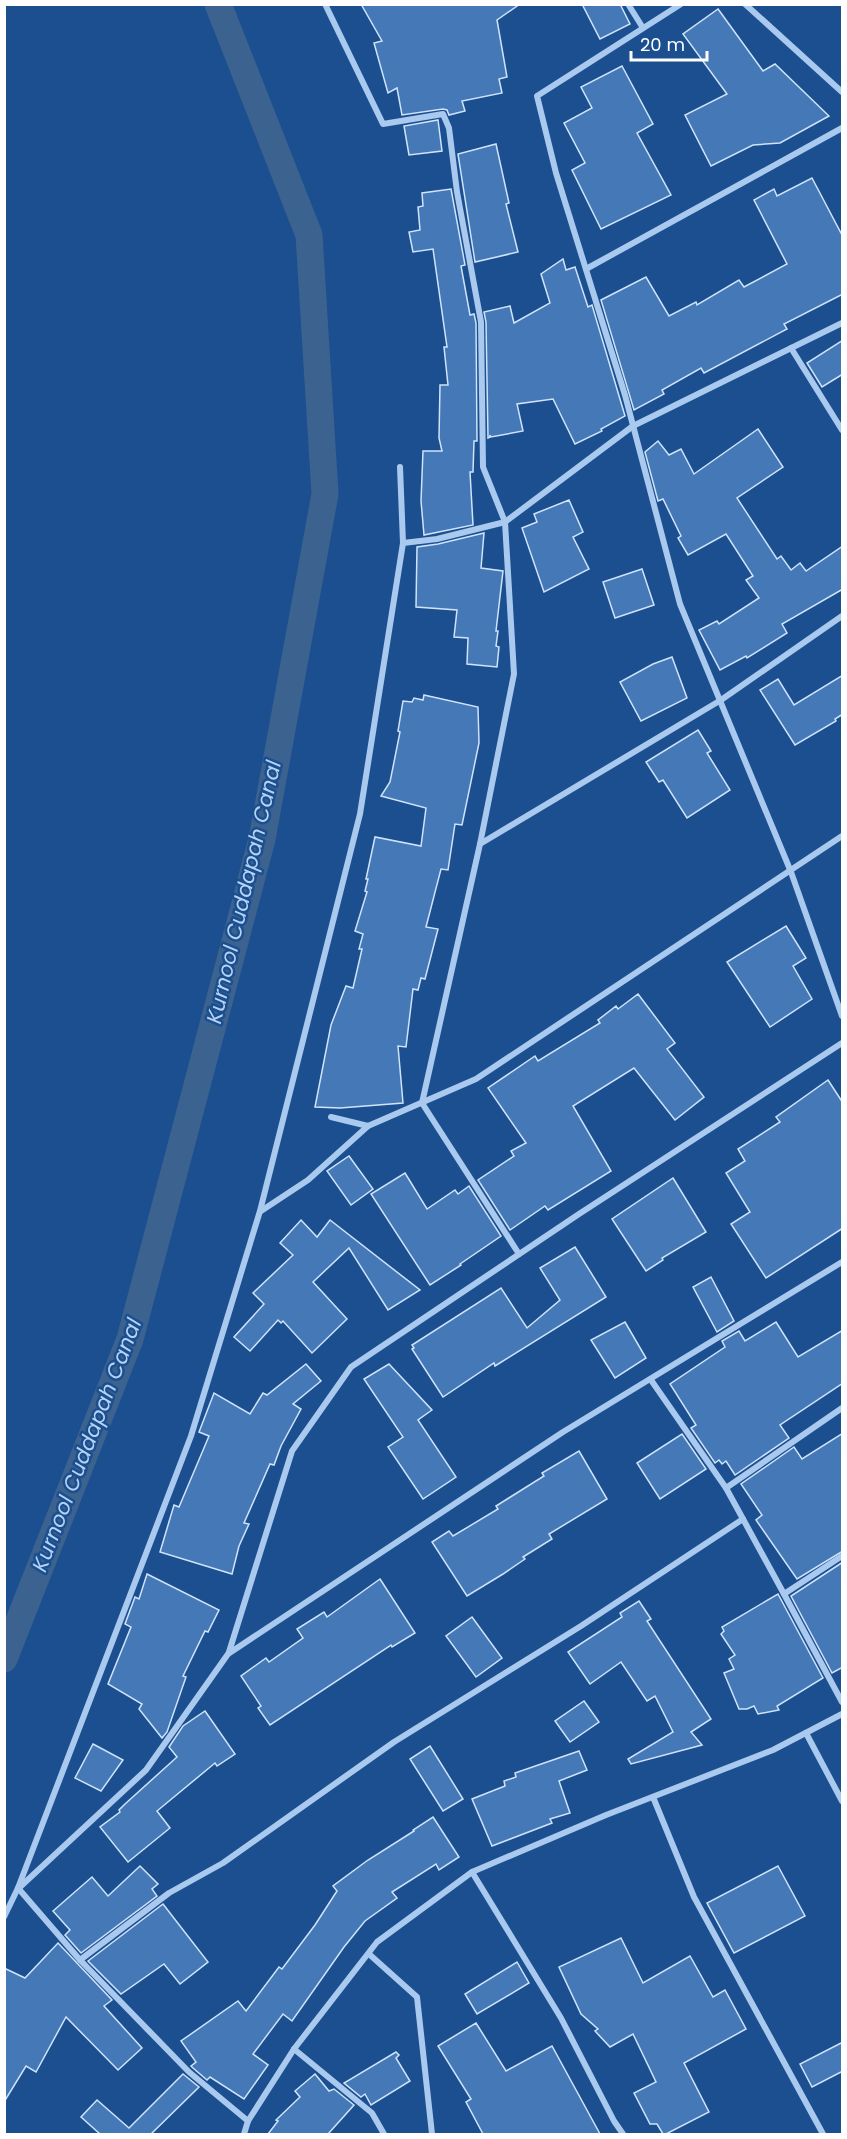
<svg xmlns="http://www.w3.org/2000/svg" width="847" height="2139" font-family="Poppins,sans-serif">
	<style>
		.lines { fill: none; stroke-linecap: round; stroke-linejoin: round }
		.canal { stroke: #3c6290; stroke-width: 27 }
		.building { fill: #4478b7; stroke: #cfe3fa; stroke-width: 1.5 }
		.street { stroke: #a9c9ee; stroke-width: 6 }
		.labels { text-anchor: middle; stroke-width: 5; stroke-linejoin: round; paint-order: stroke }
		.water-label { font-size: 21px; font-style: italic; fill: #b5d3f5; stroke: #1b4f8f }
	</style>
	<rect width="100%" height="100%" fill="#1b4f8f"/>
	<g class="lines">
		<!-- canal -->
		<path class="canal" d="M4,1659l126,-320 132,-500 63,-345 -16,-259 -91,-231"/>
	</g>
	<!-- building -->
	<g class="building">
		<path d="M361,4h159l-23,16 10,57 -8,2 3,14 -40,8 3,10 -16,4 -2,-5 -4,-1 -41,6 -5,-27 -9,5 -14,-50 8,-2z"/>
		<path d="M582,4h38l10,20 -30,15z"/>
		<path d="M718,9l45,62 12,-7 54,52 -49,27 -27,2 -42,21 -26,-51 42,-21 -44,-60z"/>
		<path d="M622,66l31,58 -16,9 34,62 -70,34 -29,-59 13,-7 -21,-40 28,-15 -11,-21z"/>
		<path d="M438,120l4,31 -33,4 -5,-29z"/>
		<path d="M496,144l13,59 -3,1 12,48 -43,10 -17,-108z"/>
		<path d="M812,178l31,59v57l-59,30 3,5 -83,44 -3,-5 -39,22 2,4 -30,16 -33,-110 45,-23 23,39 27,-14 1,3 42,-25 5,7 43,-23 -33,-64 20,-11 3,7z"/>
		<path d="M451,189l14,76 -4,1 9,49 4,-1 2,9 1,118h-3l-1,31h-3l3,53 -49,10 -3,-34 2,-50h19l-3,-13 1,-53h8l-4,-38h3l-14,-98 -20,3 -4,-20 11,-2 -2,-23 5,-1 -1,-13z"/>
		<path d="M563,259l3,11 9,-3 13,40 4,-2 33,111 -24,13 1,2 -27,13 -22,-45 -36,5 6,27 -32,6 -1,-2v2l-2,1 -2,-116 -2,-10 26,-6 4,17 36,-20 -9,-29z"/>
		<path d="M843,340v34l-21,13 -15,-24z"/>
		<path d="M758,429l25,38 -46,31 40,61 4,-3 10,14 9,-7 6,8 37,-25v43l-61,35 5,9 -40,25 -1,-2 -26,14 -21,-40 18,-9 2,3 40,-26 -13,-18 7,-4 -27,-42 -38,21 -10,-17 3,-2 -18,-37 -5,2 -13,-49 13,-11 11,14 12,-6 13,25z"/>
		<path d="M569,500l14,32 -10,5 16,32 -45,23 -22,-64 15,-6 -3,-8z"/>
		<path d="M484,533l-3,35 22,3 -7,60h2l-2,15 3,1 -2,20 -30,-3 1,-26 -14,-1 3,-27 -41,-3 1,-60 21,-3z"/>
		<path d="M642,569l12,36 -39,13 -12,-36z"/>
		<path d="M672,657l15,41 -46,23 -21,-39 33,-18z"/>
		<path d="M843,675v39l-8,5 1,2 -41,24 -35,-55 18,-11 16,26z"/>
		<path d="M424,695l54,12 1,36 -17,82 -7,-1 -7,46 -7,-1 -15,58 12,2 -13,50 -4,-1 -3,12 -5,-1 -7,58 -8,-1 5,57 -63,5 -25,-1 16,-82 15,-39 7,2 9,-39h-3l4,-15 -8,-3 12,-39 -2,-1 3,-12h-2l9,-42 46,9 5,-38 -45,-12 9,-14 10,-50 -2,-1 5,-30 9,1 2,-4 9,2z"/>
		<path d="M698,730l13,21 -4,2 23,37 -43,28 -24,-38 -4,2 -13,-20z"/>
		<path d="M786,926l20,32 -13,8 19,33 -42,28 -43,-65z"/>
		<path d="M638,994l37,49 -8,6 37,48 -29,23 -41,-52 -61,38 38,65 -63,39 -3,-4 -35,24 -32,-50 36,-24 -3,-5 15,-8 -38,-55 47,-32 3,5 62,-38 -2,-3 18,-14 2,3z"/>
		<path d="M828,1080l15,23v125l-77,50 -35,-54 19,-12 -24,-39 19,-12 -7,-12 42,-27 -4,-5z"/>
		<path d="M349,1156l24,33 -22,16 -24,-34z"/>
		<path d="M405,1173l22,36 28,-19 3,4 11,-8 32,50 -41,28 1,1 -31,20 -59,-91z"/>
		<path d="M673,1178l33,54 -44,26 1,2 -17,11 -34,-52z"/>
		<path d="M301,1220l16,17 13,-17 90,70 -32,20 -39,-62 -36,34 34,37 -35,34 -29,-32 -2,2 -3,-3 -28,31 -16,-14 30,-33 -11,-11 40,-38 -13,-12z"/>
		<path d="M575,1247l31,50 -111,69 -1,-3 -51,34 -31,-48 2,-1 -2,-3 89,-57 26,40 33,-28 -20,-32z"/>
		<path d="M711,1277l23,44 -17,11 -24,-45z"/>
		<path d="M625,1322l21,36 -31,20 -24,-38z"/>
		<path d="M776,1322l22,35 45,-27v53l-63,42 9,13 -54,37 -9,-14 -4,3 -3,-4 -4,3 -24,-35 5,-3 -26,-41 55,-37 -3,-6 17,-10 6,10z"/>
		<path d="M306,1364l15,17 -28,23 8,5 -20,37 -7,19 -4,-1 -26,59 5,1 -10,22 -7,28 -72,-22 14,-47 5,2 30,-71 -10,-4 15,-39 36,21 13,-21 4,2z"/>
		<path d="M389,1364l43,46 -14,10 38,57 -33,22 -35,-52 15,-10 -39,-58z"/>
		<path d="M843,1433v118l-46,28 -41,-59 6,-5 -21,-31 53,-37 8,12z"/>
		<path d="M682,1434l24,35 -46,30 -23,-36z"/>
		<path d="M579,1451l28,48 -58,35 3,5 -29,18 2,2 -22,15 -36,22 -35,-54 17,-11 4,5 45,-27 -2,-3 48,-30 -2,-3z"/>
		<path d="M843,1562v105l-11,6 -41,-77z"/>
		<path d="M147,1574l72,36 -11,22 -3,-1 -22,45 3,1 -19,55 -5,6 -23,-29 3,-5 -34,-20 23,-57 -6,-3 10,-27 4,2z"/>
		<path d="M380,1579l35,54 -23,14 -1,-2 -121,80 -12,-17 3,-2 -20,-30 25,-18 3,4 34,-24 -6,-9 27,-17 3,5z"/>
		<path d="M778,1594l45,84 -46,28 2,4 -21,4 -4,-8 -7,3h-8l-15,-36 10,-4 -5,-10 6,-4 -14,-21 3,-3 -2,-4z"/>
		<path d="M639,1601l12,18 -4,2 64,98 -20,13 11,13 -71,19 -3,-5 45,-27 -18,-36 -8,5 -26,-39 -31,22 -22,-32 54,-35 -2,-4z"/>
		<path d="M472,1617l30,41 -26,19 -30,-41z"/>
		<path d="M584,1701l15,21 -29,20 -15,-21z"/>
		<path d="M205,1711l30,43 -18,12 -2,-3 -58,48 13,17 -42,34 -28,-35 20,-15 -1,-2 6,-6 52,-47 -8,-10 14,-21z"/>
		<path d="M93,1744l30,16 -22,31 -26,-13z"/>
		<path d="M430,1746l33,53 -20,12 -33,-52z"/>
		<path d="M579,1751l8,19 -28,11 11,32 -20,6 2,4 -60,23 -20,-47 33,-13 -1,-5 12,-4 -1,-4z"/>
		<path d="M433,1817l26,40 -20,13 -3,-6 -44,28 5,6 -32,23 -21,26 -52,74 -9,-7 -30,40 15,11 -24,34 -34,-22 -3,3 -14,-12 -2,-2 5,-4 -15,-21 57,-40 8,10 33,-44 3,2 33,-44 22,-34 -4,-5 35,-26 46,-29 -1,-1z"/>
		<path d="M140,1866l18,18 -6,5 5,7 -76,57 -16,-18 5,-5 -17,-19 39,-34 16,19z"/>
		<path d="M778,1866l27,50 -71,37 -27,-50z"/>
		<path d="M163,1904l45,58 -28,22 -16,-20 -43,30 -33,-33z"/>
		<path d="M621,1938l22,45 47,-27 23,41 12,-7 21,39 -62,34 25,49 -43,22h-3l-6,-10h-7l-16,-31 22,-11 -23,-48 -23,13 -15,-16 3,-2 -17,-15 -22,-47z"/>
		<path d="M58,1943l54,57 -8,6 38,42 -24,22 -52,-53 -30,55 -10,-6 -22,36v-134l21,10z"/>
		<path d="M517,1962l12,21 -52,31 -12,-20z"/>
		<path d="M476,2023l30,48 46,-25 48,88h-117l-17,-32 5,-3 -33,-53z"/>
		<path d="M843,2042v29l-31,16 -12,-23z"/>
		<path d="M396,2052l3,3 -3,3 14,23 -39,24 -6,-11 -4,3 -17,-14z"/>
		<path d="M183,2074l16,13 -48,47h-51l-19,-17 16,-17 32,28z"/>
		<path d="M315,2074l14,17 5,-2 20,16 -26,29h-60l10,-13 -2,-1 24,-23 -5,-6z"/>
	</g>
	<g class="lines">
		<!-- street -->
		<g class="street">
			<path d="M325,4l58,120 60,-10 6,14 8,64 24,130 2,145 22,55 -68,17 -34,4"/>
			<path d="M628,4l15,24"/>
			<path d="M681,4l-144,92 19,77 69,222 55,209 111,268 51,144"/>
			<path d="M745,4l97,88"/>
			<path d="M586,269l256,-141"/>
			<path d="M791,348l51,82"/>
			<path d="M480,844l34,-170 -9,-152 128,-96 209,-103"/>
			<path d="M331,1117l37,9 108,-47 366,-243"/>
			<path d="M261,1211l47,-31 60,-54"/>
			<path d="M519,1254l-97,-151 58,-259 241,-144 121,-84"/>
			<path d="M651,1380l75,108"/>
			<path d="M743,1519l41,75"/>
			<path d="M842,1556l-58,38 58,108"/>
			<path d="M229,1652l63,-201 59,-84 228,-153 263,-171"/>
			<path d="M806,1733l36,68"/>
			<path d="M653,1797l41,100 129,237"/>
			<path d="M472,1872l89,146 53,103 9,13"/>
			<path d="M20,1887l126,-117 82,-116 335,-222 279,-170"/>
			<path d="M18,1888l62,72 109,112 59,49"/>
			<path d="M4,1917l14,-29 173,-452 69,-225 100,-397 43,-271 -3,-76"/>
			<path d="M369,1954l48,43 15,137"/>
			<path d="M80,1960l89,-67 54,-30 171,-121 187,-116 162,-107 -17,-31 116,-80"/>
			<path d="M294,2049l78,64 12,21"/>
			<path d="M244,2134l4,-13 46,-72 83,-107 95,-70 134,-57 167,-65 69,-36"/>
		</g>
	</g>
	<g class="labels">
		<!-- water labels -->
		<g class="water-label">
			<text transform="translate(244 892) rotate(-77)" y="7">Kurnool Cuddapah Canal</text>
			<text transform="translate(87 1445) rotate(-69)" y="7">Kurnool Cuddapah Canal</text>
		</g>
	</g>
	<!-- border -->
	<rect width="847" height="2139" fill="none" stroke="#ffffff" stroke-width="12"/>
	<!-- scale -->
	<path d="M631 51v9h76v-9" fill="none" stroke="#ffffff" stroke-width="3"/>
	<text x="640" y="51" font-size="18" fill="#ffffff" stroke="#1b4f8f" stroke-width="4.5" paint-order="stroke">20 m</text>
</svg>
